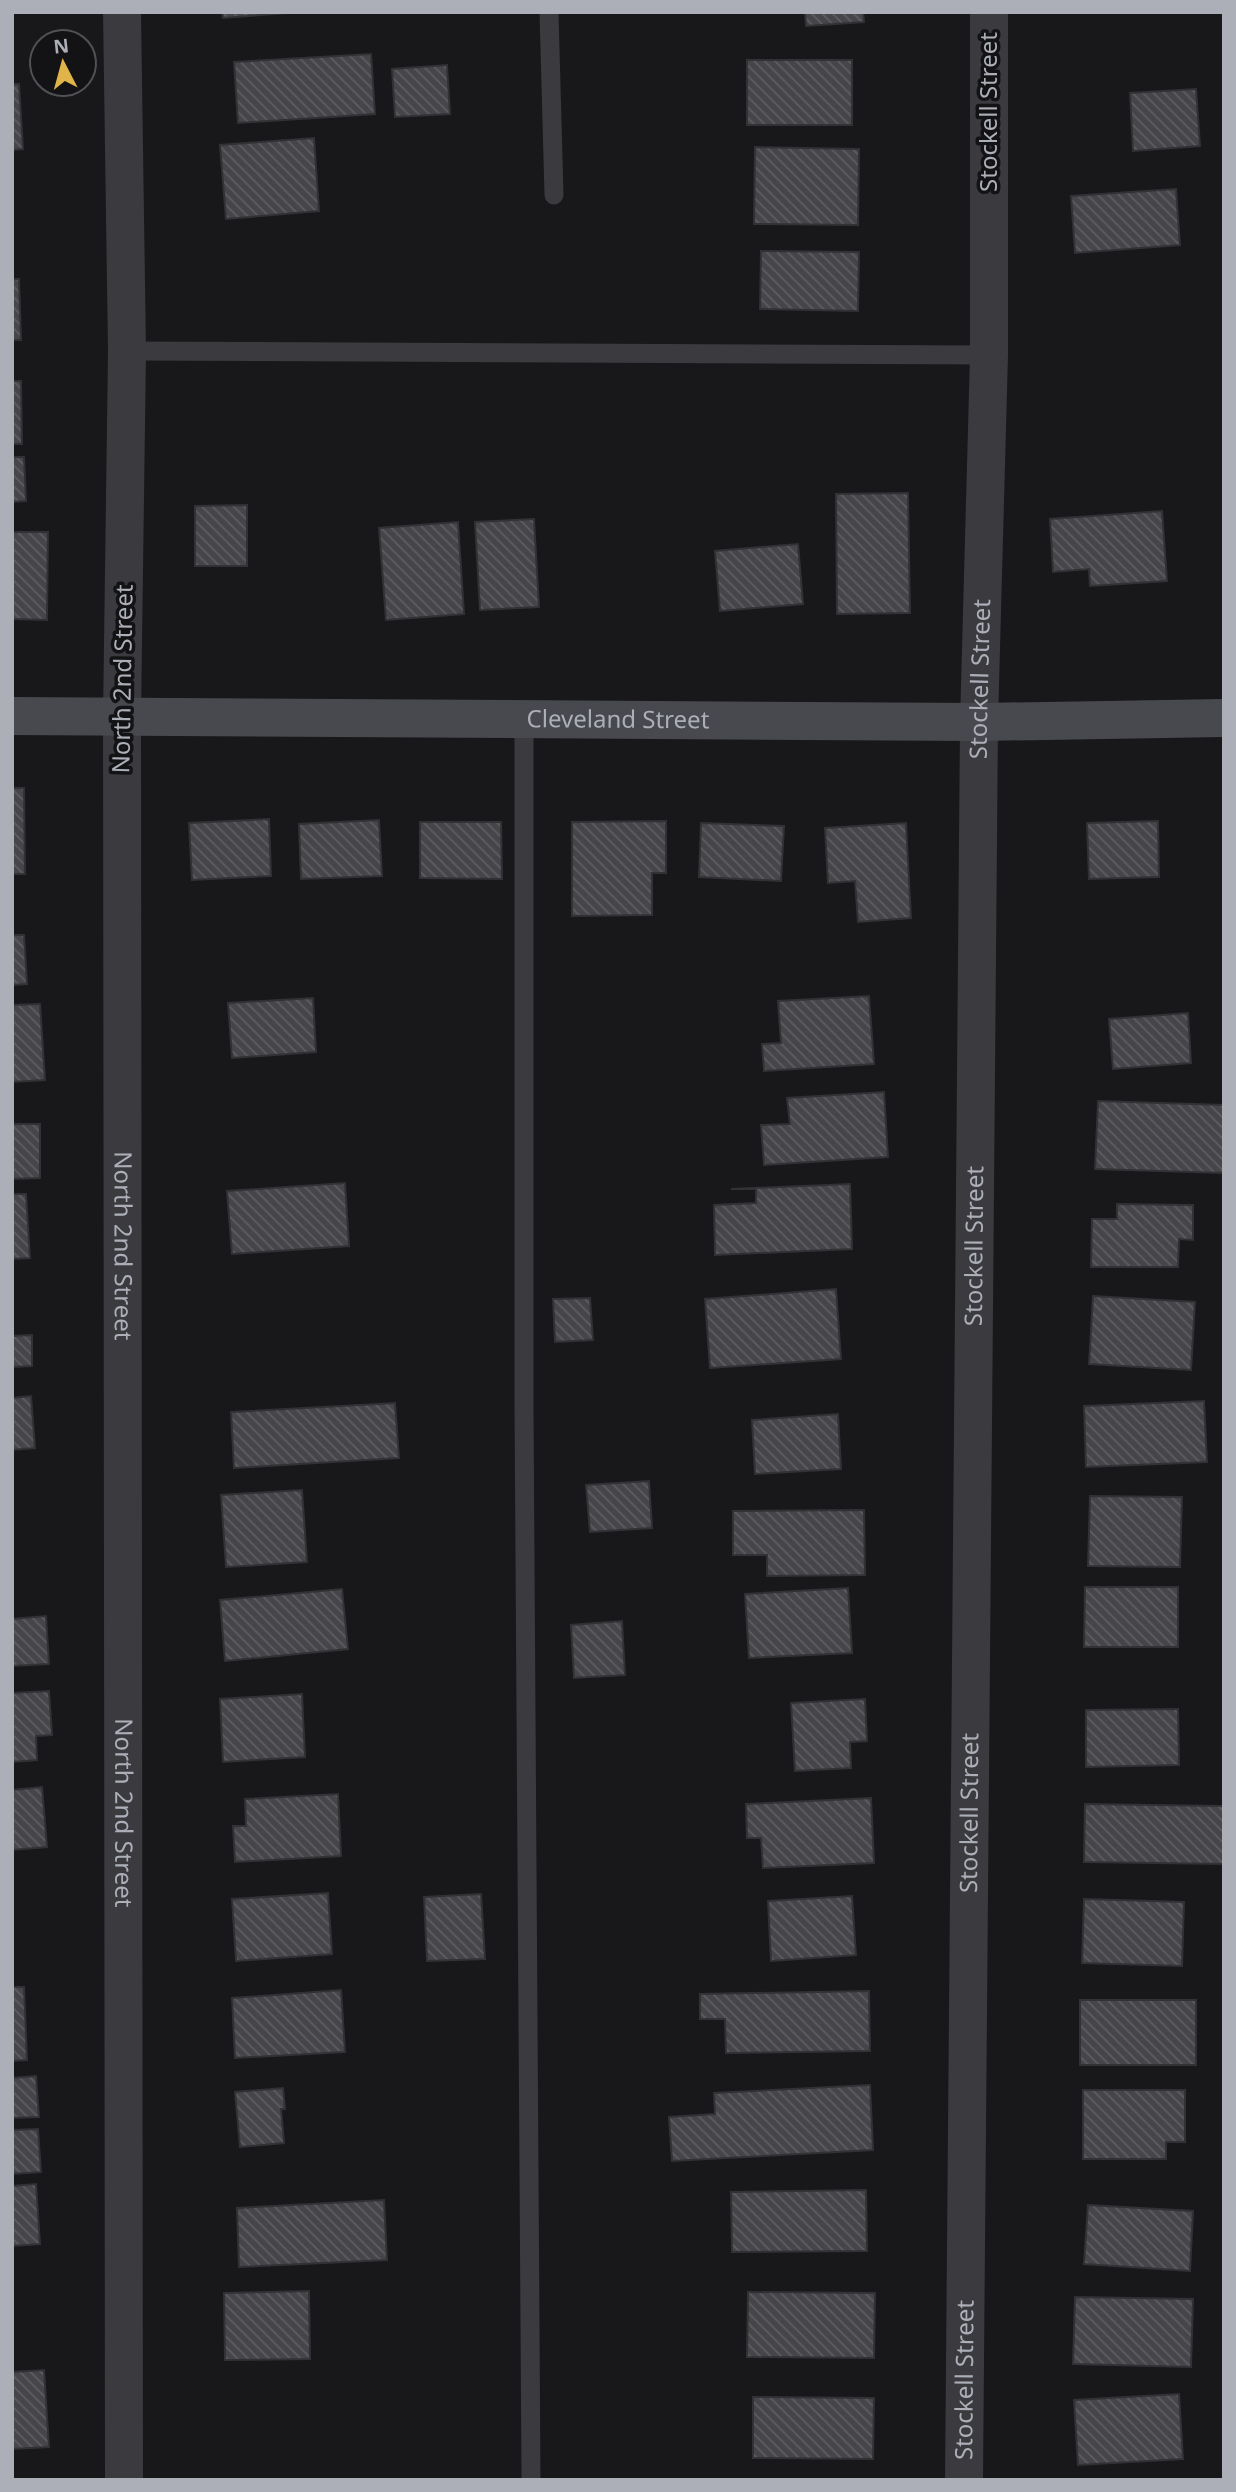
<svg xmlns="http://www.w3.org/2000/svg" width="1236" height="2492" font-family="'Noto Sans',sans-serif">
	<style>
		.building { fill: url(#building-back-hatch); stroke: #323236; stroke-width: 2 }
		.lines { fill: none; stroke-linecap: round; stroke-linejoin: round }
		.lane { stroke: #3a3a3f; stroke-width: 19 }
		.street { stroke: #3a3a3f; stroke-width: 38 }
		.secondary { stroke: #48494e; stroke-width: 38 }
		.labels { text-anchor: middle; stroke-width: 7; stroke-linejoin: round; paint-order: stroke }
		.street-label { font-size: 24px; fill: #acafb8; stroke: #131315 }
	</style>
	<defs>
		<pattern id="building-back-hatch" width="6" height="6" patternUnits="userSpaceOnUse" patternTransform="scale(1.75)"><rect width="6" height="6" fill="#45454a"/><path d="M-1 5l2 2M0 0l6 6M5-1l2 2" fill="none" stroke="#5d5d62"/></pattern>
	</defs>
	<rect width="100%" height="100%" fill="#18181a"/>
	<!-- building -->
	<g class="building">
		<path d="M222,12h79l-78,6z"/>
		<path d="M805,12h58l1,10 -58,4z"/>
		<path d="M371,54l4,60 -137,9 -4,-61z"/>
		<rect x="747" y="60" width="105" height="65"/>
		<path d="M447,65l3,49 -55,3 -3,-48z"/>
		<path d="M12,84h7l4,65 -11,1z"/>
		<path d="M1196,89l4,57 -67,5 -3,-58z"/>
		<path d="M314,138l5,73 -93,8 -6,-74z"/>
		<path d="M755,147l104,2 -1,76 -104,-1z"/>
		<path d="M1176,189l4,56 -105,8 -4,-57z"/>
		<path d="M761,251l98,1 -1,59 -98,-2z"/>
		<path d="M12,279h7l2,61h-9z"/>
		<path d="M12,381h9l1,63h-10z"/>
		<path d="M12,457h12l2,44 -14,1z"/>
		<path d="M908,493l2,120 -73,1 -1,-120z"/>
		<path d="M247,505v61h-52v-60z"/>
		<path d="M1162,511l5,70 -77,5 -1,-17 -36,3 -3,-53z"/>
		<path d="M534,519l5,88 -59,3 -5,-88z"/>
		<path d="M458,522l6,92 -78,6 -7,-92z"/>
		<path d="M12,532h36l-1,88 -35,-1z"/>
		<path d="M798,544l5,60 -83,7 -5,-60z"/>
		<path d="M12,788h12l1,86h-13z"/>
		<path d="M269,819l2,57 -79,4 -3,-57z"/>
		<path d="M379,820l3,56 -81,3 -2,-55z"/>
		<path d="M666,821v52h-14v42l-80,1v-94z"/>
		<path d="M1158,821l1,56 -70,2 -2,-56z"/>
		<path d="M420,822h81l1,57 -82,-1z"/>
		<path d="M701,823l83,3 -3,55 -82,-4z"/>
		<path d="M906,823l5,95 -53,4 -3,-41 -27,2 -3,-55z"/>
		<path d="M12,935h12l3,49 -15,1z"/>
		<path d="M869,996l5,68 -110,7 -2,-27 19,-1 -3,-42z"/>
		<path d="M313,998l3,54 -84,6 -4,-55z"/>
		<path d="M40,1004l5,76 -33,2v-77z"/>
		<path d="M1188,1013l3,50 -78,6 -4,-50z"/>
		<path d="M884,1092l4,65 -124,8 -3,-40 29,-1 -3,-26z"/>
		<path d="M1098,1101l126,4v68l-129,-4z"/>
		<path d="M12,1124h28v54l-28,1z"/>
		<path d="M345,1183l4,63 -117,8 -5,-63z"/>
		<path d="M850,1184l2,65 -137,6 -1,-50 42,-2v-14h-25z"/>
		<path d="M12,1194h14l4,64 -18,1z"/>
		<path d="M1117,1204l76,1v35l-14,-1 -1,28h-87l1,-48h25z"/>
		<path d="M836,1289l5,70 -131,9 -5,-69z"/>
		<path d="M1093,1296l102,6 -4,68 -102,-6z"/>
		<path d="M590,1298l3,42 -38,2 -2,-43z"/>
		<path d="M32,1335v31l-20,1v-31z"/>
		<path d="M31,1396l4,52 -23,2v-52z"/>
		<path d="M1204,1401l3,61 -121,5 -2,-61z"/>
		<path d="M395,1403l4,55 -165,10 -3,-56z"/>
		<path d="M838,1414l3,55 -86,5 -3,-54z"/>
		<path d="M649,1481l3,47 -62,4 -4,-47z"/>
		<path d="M302,1490l5,72 -81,5 -5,-72z"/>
		<path d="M1090,1496l92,1 -2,70 -92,-1z"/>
		<path d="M864,1510l1,65 -98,1v-21h-34v-44z"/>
		<path d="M1085,1587h93v60h-94z"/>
		<path d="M848,1588l4,65 -103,5 -4,-64z"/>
		<path d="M342,1589l6,60 -123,12 -5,-61z"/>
		<path d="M46,1616l3,48 -37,2v-47z"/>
		<path d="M622,1621l3,54 -51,3 -3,-53z"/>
		<path d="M49,1691l3,44 -16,1 1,24 -25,2v-69z"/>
		<path d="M302,1694l3,63 -82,5 -3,-63z"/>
		<path d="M865,1699l2,42 -17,1 1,26 -56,3 -4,-68z"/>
		<path d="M1178,1709l1,56 -93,2v-57z"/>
		<path d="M42,1787l5,60 -35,3v-60z"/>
		<path d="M338,1794l3,62 -106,6 -2,-36h13l-1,-27z"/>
		<path d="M871,1798l3,65 -111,5 -2,-30h-14l-1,-34z"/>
		<path d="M1085,1804l139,2v58l-140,-2z"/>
		<path d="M328,1893l4,61 -96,7 -4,-62z"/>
		<path d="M481,1894l4,65 -58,2 -3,-64z"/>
		<path d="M852,1896l4,59 -85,6 -3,-60z"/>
		<path d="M1084,1899l100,3 -2,64 -100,-3z"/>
		<path d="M12,1987h12l3,73 -15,1z"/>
		<path d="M341,1990l4,62 -110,6 -3,-60z"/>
		<path d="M869,1991l1,60 -144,2 -1,-34h-25v-25z"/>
		<rect x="1080" y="2000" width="116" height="65"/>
		<path d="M36,2076l3,41 -27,1v-40z"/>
		<path d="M870,2085l3,65 -201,11 -3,-44 46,-3 -1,-21z"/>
		<path d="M283,2088l2,21h-4l3,34 -44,4 -5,-55z"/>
		<path d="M1083,2090h102v52h-19v17h-83z"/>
		<path d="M38,2129l3,43 -29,2v-44z"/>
		<path d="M36,2184l4,60 -28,2v-60z"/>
		<path d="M866,2190l1,61 -135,1 -1,-60z"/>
		<path d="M384,2200l3,60 -148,7 -2,-59z"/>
		<path d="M1088,2205l105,6 -3,60 -106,-7z"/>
		<path d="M309,2291l1,68 -85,1 -1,-67z"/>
		<path d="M748,2292l127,1 -1,65 -127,-1z"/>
		<path d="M1075,2297l118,2 -2,68 -118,-3z"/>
		<path d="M44,2370l5,77 -37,2v-77z"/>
		<path d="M1179,2394l4,65 -105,6 -4,-65z"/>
		<path d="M753,2397l121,1 -1,61 -120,-1z"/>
	</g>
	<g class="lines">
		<!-- lane -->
		<g class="lane">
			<path d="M549,12l5,183"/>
			<path d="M127,351l862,4"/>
			<path d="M524,719v687l7,1074"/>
		</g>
		<!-- street -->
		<g class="street">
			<path id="s1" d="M122,12l5,339 -5,366 2,1763"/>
			<path id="s2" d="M964,2480l15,-1758 10,-367v-343"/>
		</g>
		<!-- secondary -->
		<path class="secondary" id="s3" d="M12,716l967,6 245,-4"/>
	</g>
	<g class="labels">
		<!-- street labels -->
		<g class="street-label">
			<text transform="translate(989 112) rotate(-90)" y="8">Stockell Street</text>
			<text transform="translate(123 679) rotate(-89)" y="8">North 2nd Street</text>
			<text dy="8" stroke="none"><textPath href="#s2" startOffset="1801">Stockell Street</textPath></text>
			<text dy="8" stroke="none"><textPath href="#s3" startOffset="606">Cleveland Street</textPath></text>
			<text dy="8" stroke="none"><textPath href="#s1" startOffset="1234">North 2nd Street</textPath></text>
			<text dy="8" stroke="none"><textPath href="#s2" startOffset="1234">Stockell Street</textPath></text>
			<text dy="8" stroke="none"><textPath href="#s1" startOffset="1801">North 2nd Street</textPath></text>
			<text dy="8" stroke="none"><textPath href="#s2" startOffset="667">Stockell Street</textPath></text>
			<text dy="8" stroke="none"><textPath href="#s2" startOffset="100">Stockell Street</textPath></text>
		</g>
	</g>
	<!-- border -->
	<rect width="1236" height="2492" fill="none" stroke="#acafb8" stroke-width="28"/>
	<!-- north arrow -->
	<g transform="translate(63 63) rotate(354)"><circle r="33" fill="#131315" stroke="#505156" stroke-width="2"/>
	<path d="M0-5L12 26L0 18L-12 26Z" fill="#e0b44a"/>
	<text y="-10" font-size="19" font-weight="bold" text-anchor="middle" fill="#acafb8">N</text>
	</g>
</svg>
